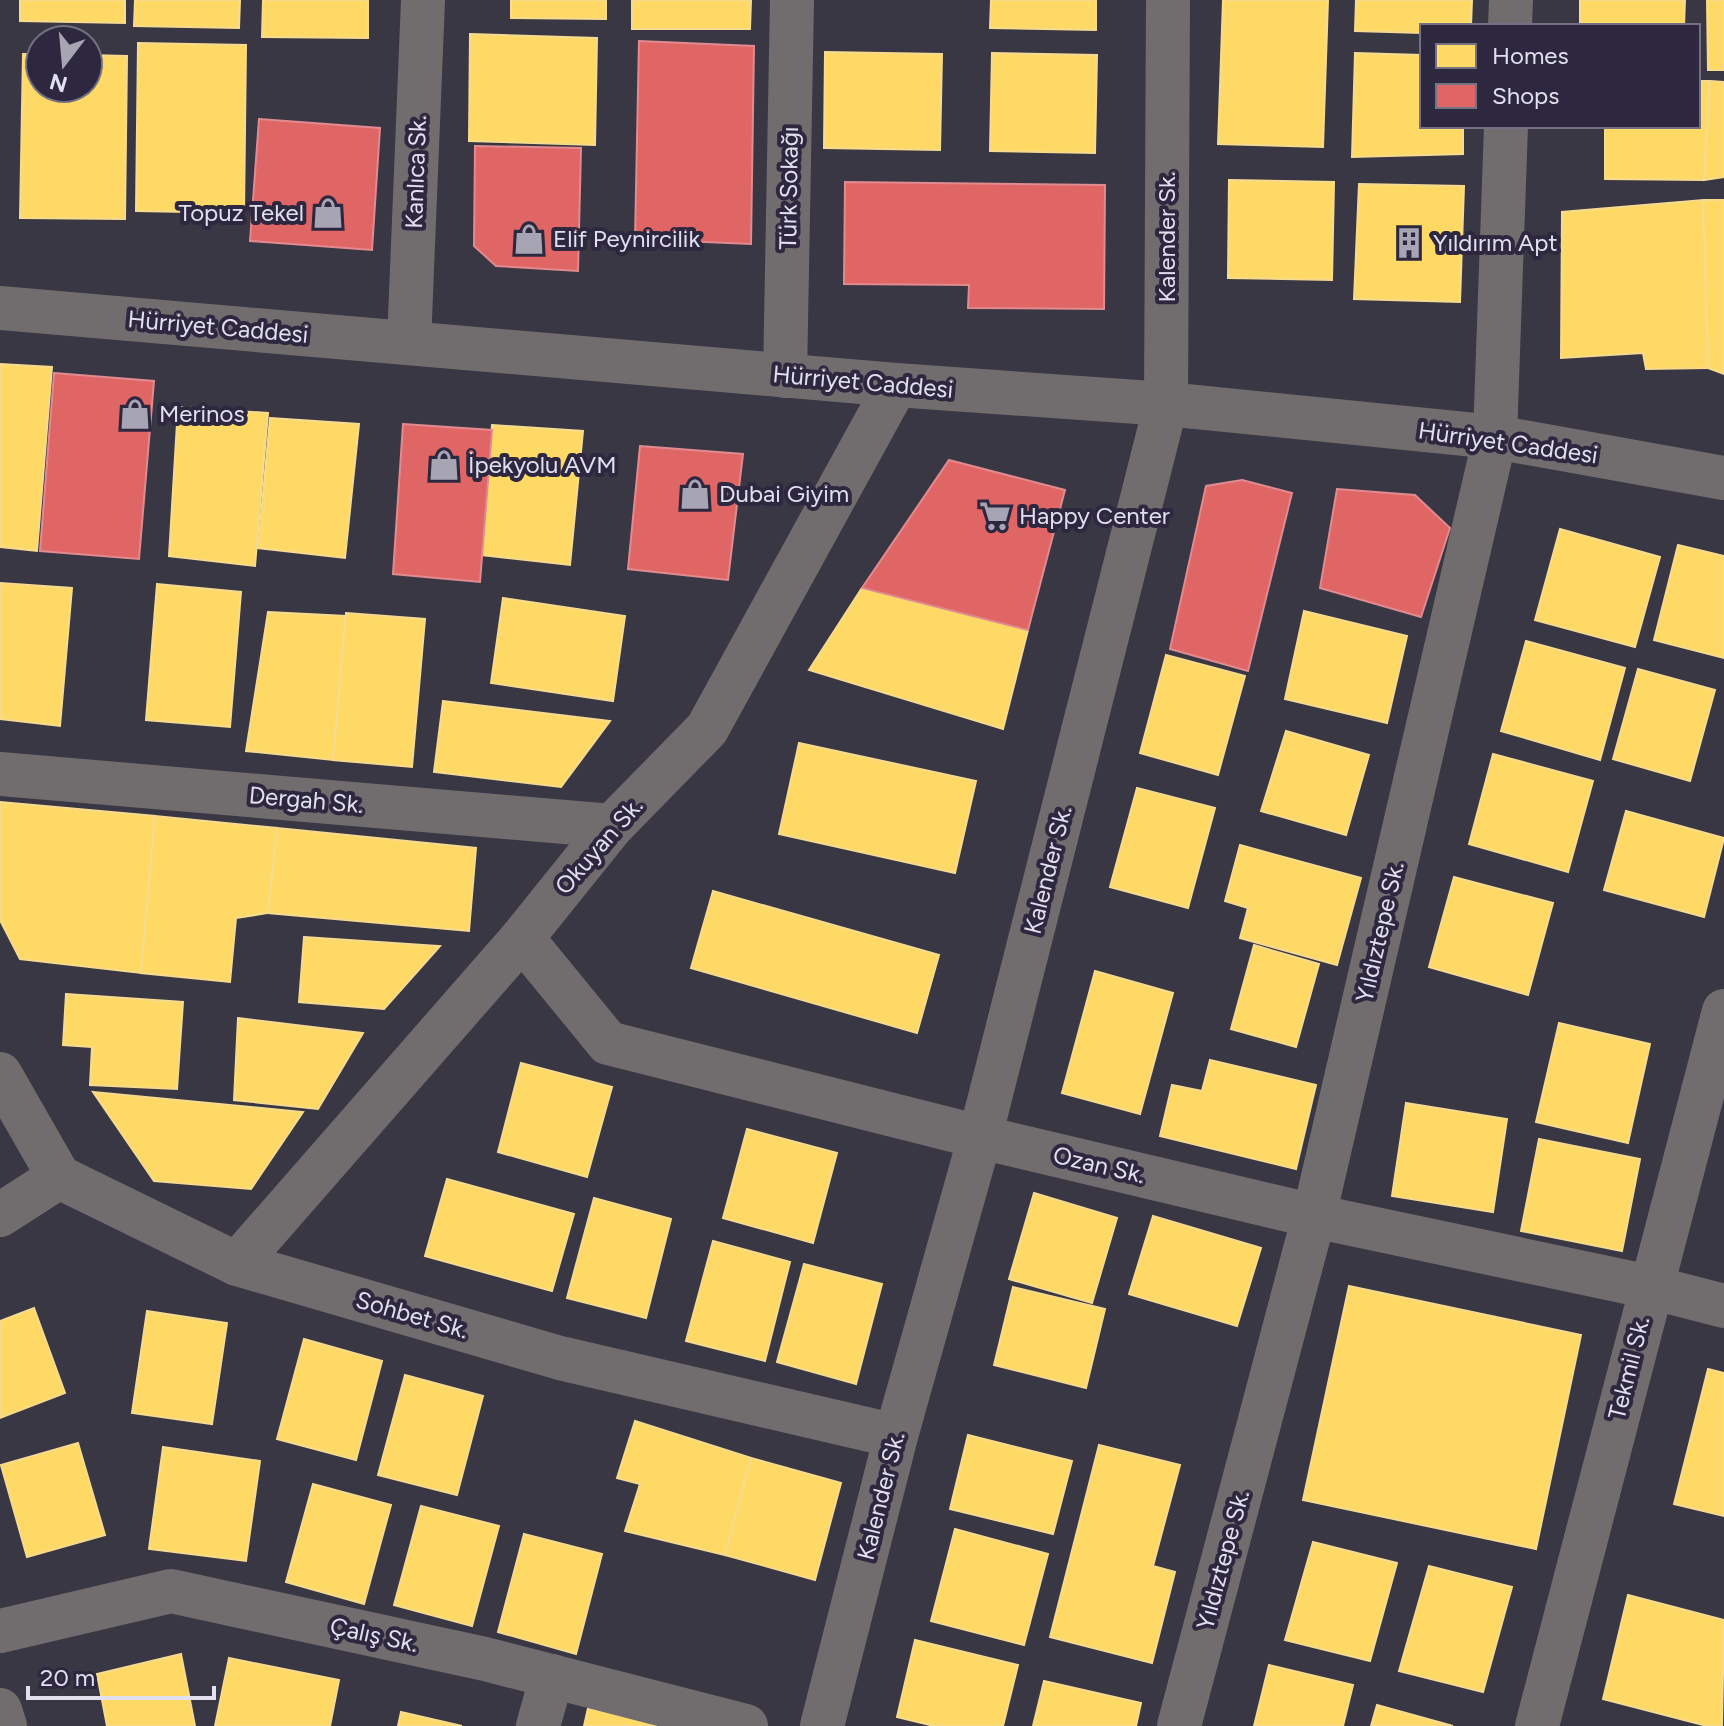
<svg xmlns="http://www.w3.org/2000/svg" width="1724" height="1726" font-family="Figtree,sans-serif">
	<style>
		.homes { fill: #ffd966; stroke: #f6db8f; stroke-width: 2 }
		.shops { fill: #e06666; stroke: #e18a8f; stroke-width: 2 }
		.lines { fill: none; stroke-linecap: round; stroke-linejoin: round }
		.minor { stroke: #716d6f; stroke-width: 44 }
		.labels { text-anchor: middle; stroke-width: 8; stroke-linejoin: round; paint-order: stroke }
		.street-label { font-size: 24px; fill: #e2dfef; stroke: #2d283f }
		.poi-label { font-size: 24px; fill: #e2dfef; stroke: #2d283f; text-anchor: start }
	</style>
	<rect width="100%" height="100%" fill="#3a3744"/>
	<!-- homes -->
	<g class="homes">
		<path d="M20,0h105v23l-105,-2z"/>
		<path d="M135,0h105l-1,28 -105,-2z"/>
		<path d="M263,0h105v38l-106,-1z"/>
		<path d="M511,0h95v19l-95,-1z"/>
		<path d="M632,0h119l-1,29h-118z"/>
		<path d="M991,0h105v30l-106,-2z"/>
		<path d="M1223,0h105l-5,147 -105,-3z"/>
		<path d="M1356,0h116l-1,26h-49v7l-67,-2z"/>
		<path d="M1580,0h105l-1,26h-104z"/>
		<path d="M1707,0h17v70h-16z"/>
		<path d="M470,34l127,4 -2,107 -126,-4z"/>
		<path d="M138,43l108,2 -2,168 -108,-2z"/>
		<path d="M825,52l117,2 -2,96 -116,-2z"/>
		<path d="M992,53l105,2 -2,98 -105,-2z"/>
		<path d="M1355,53l67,2v71h41v28l-111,3z"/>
		<path d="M23,54h17v34h48v-33l39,1 -2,163 -105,-1z"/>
		<path d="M1698,81h12l-6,99 -99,-1v-53h93z"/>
		<path d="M1710,81l14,1v95l-20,3z"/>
		<path d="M1229,180l105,2 -2,98 -104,-2z"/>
		<path d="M1359,184l105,2 -4,116 -106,-3z"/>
		<path d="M1703,200h21v174l-16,-6z"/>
		<path d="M1703,200l5,168 -62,1 -3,-16 -82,5 1,-146z"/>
		<path d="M0,364l52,3 -15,184 -37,-4z"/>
		<path d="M178,407l90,6 -13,153 -86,-10z"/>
		<path d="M270,418l89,6 -14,134 -87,-10z"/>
		<path d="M492,425l91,6 -13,134 -88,-10z"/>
		<path d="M1560,529l100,28 -25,90 -100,-27z"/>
		<path d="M1678,545l46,11v102l-70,-18z"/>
		<path d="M0,583l72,5 -12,138 -60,-7z"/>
		<path d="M157,584l84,8 -11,135 -84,-7z"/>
		<path d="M862,588l166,42 -25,99 -194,-59z"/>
		<path d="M503,598l122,18 -12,85 -122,-18z"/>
		<path d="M1304,611l103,25 -20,87 -102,-24z"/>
		<path d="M268,612l78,4 -13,144 -87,-9z"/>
		<path d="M346,613l79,6 -13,148 -79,-7z"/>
		<path d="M1526,641l99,27 -25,92 -99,-29z"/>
		<path d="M1166,655l79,21 -27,99 -78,-22z"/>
		<path d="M1638,669l77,21 -25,91 -77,-22z"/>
		<path d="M443,701l167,20 -49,66 -127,-15z"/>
		<path d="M1286,731l83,24 -23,80 -85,-24z"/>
		<path d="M799,743l177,38 -21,92 -176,-39z"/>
		<path d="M1493,754l100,27 -25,91 -99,-28z"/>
		<path d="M1137,788l78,20 -27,100 -78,-21z"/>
		<path d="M0,802l155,14 -14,157 -121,-14 -20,-39z"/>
		<path d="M1626,811l98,27 -20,79 -100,-27z"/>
		<path d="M155,816l122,12 -9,85 -32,5 -6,64 -89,-9z"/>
		<path d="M277,828l199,20 -7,83 -201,-18z"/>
		<path d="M1240,845l121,33 -24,87 -97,-27 8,-30 -23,-7z"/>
		<path d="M1454,877l99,26 -25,92 -99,-28z"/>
		<path d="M713,891l226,64 -22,78 -226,-65z"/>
		<path d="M304,937l136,9 -56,63 -85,-7z"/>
		<path d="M1254,945l65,19 -23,83 -65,-18z"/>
		<path d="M1095,971l78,22 -33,121 -78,-21z"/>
		<path d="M66,994l117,8 -6,87 -87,-4 2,-38 -29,-2z"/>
		<path d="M238,1018l125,15 -45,76 -84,-9z"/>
		<path d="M1559,1023l91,21 -22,99 -92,-21z"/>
		<path d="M1210,1060l106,25 -20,84 -136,-33 12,-51 30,6z"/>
		<path d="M521,1063l91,24 -25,90 -89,-25z"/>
		<path d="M93,1092l210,20 -52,77 -97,-8z"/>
		<path d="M1406,1103l101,16 -14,93 -101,-16z"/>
		<path d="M747,1129l90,24 -24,90 -90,-25z"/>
		<path d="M1539,1139l101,20 -18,92 -101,-20z"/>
		<path d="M447,1179l127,35 -22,77 -127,-35z"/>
		<path d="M1034,1193l83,25 -25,85 -83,-24z"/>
		<path d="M594,1198l77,21 -25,99 -79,-20z"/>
		<path d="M1153,1216l108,32 -24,78 -108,-32z"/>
		<path d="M713,1241l77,21 -25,99 -79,-20z"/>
		<path d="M804,1264l78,20 -26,100 -79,-22z"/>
		<path d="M1349,1286l232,49 -45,214 -233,-49z"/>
		<path d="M1013,1287l92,22 -19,79 -92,-23z"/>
		<path d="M34,1308l31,85 -65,25v-97z"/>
		<path d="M147,1311l80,12 -15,101 -80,-11z"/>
		<path d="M304,1339l78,22 -26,99 -79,-21z"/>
		<path d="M1708,1369l16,4v143l-50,-12z"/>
		<path d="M405,1375l78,21 -26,99 -79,-20z"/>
		<path d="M635,1421l116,37 -26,97 -100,-24 15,-47 -23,-6z"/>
		<path d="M968,1435l104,26 -19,73 -103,-25z"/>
		<path d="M78,1443l27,92 -78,22 -26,-92z"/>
		<path d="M1099,1445l81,20 -27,101 22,6 -23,91 -102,-26z"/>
		<path d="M163,1447l97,14 -14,100 -97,-12z"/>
		<path d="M751,1458l90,25 -26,97 -90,-25z"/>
		<path d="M313,1484l78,21 -27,99 -78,-22z"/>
		<path d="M421,1506l78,20 -27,100 -78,-21z"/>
		<path d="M955,1529l93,25 -24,91 -93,-24z"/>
		<path d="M524,1534l78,20 -26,100 -78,-22z"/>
		<path d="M1313,1542l84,21 -27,98 -85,-21z"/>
		<path d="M1429,1566l83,21 -29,105 -84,-21z"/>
		<path d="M1628,1595l96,25 -2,106h-15l-104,-27z"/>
		<path d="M915,1640l103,25 -15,61h-69l-37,-9z"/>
		<path d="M181,1654l14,72h-88l-10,-52z"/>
		<path d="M229,1658l110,22 -9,46h-115z"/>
		<path d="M1269,1665l84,20 -10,41h-89z"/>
		<path d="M1044,1681l97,22 -5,23h-103z"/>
		<path d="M1377,1705l76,21h-82z"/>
		<path d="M588,1708l80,18h-84z"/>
		<path d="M401,1712l61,14h-64z"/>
	</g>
	<!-- shops -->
	<g class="shops">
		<path d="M639,41l115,5 -3,198 -116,-5z"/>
		<path d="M259,119l121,9 -8,122 -122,-9z"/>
		<path d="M475,146l106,2 -3,123 -82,-5 -22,-20z"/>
		<path d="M845,182l260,3 -1,124 -136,-1 1,-23 -125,-1z"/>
		<path d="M54,373l100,8 -15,178 -99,-8z"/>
		<path d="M403,424l89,6 -12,152 -87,-8z"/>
		<path d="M640,446l103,8 -15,126 -100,-11z"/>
		<path d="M949,460l116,30 -37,140 -166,-42z"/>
		<path d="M1242,480l50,13 -44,178 -78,-22 36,-163z"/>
		<path d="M1337,489l78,6 35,33 -29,89 -101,-29z"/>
	</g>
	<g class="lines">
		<!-- minor -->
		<g class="minor">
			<path d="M1510,26l1,-26"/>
			<path d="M0,308l896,77 270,19 329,33 229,41"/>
			<path d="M409,343l14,-343"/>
			<path d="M785,376l7,-376"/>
			<path d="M0,774l612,52"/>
			<path d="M522,938l86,105 372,94 334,79 336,71 74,19"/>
			<path d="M0,1074l59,103 178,87 323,94 336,78"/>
			<path d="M0,1215l59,-38"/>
			<path d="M237,1264l285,-326 90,-112 95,-97 189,-344"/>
			<path d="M0,1631l171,-40 314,68 261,67"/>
			<path d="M0,1710l5,16"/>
			<path d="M538,1726l14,-50"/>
			<path d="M822,1726l74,-290 84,-299 186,-733 2,-404"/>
			<path d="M1179,1726l135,-510 181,-779 11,-311"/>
			<path d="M1537,1726l187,-715"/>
		</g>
	</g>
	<!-- icons -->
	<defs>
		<symbol id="shop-bare" viewBox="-9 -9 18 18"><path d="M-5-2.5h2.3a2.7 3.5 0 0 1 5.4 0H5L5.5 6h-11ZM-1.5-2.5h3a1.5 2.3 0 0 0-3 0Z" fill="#a7a4b3" stroke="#2d283f" stroke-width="2.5" paint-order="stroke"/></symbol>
		<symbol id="building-bare" viewBox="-9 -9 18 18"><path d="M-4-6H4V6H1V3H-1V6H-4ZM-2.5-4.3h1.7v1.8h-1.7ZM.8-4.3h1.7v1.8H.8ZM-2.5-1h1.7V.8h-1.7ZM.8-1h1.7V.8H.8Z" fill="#a7a4b3" stroke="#2d283f" stroke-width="2.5" paint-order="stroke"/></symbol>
		<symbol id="supermarket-bare" viewBox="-9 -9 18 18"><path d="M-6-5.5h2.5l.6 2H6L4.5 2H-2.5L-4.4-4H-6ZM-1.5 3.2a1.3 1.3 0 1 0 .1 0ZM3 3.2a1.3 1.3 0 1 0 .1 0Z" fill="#a7a4b3" stroke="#2d283f" stroke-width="2.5" paint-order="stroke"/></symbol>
	</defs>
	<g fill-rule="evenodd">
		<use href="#shop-bare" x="306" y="191" width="44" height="44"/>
		<use href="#shop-bare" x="507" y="217" width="44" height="44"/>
		<use href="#building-bare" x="1387" y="221" width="44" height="44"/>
		<use href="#shop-bare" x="113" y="392" width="44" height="44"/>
		<use href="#shop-bare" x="422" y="443" width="44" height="44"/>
		<use href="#shop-bare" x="673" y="472" width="44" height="44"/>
		<use href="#supermarket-bare" x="973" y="494" width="44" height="44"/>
	</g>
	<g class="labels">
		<!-- street labels -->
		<g class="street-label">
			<text transform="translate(416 172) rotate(-88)" y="8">Kanlıca Sk.</text>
			<text transform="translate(789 188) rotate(-89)" y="8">Türk Sokağı</text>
			<text transform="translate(1167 237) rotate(-90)" y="8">Kalender Sk.</text>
			<text transform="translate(218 327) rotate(5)" y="8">Hürriyet Caddesi</text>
			<text transform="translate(863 382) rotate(5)" y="8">Hürriyet Caddesi</text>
			<text transform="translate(1508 443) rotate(8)" y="8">Hürriyet Caddesi</text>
			<text transform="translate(306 800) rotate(5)" y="8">Dergah Sk.</text>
			<text transform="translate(599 846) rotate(-49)" y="8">Okuyan Sk.</text>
			<text transform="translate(1048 870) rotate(-76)" y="8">Kalender Sk.</text>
			<text transform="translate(1380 932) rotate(-77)" y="8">Yıldıztepe Sk.</text>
			<text transform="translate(1099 1165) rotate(13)" y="8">Ozan Sk.</text>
			<text transform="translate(412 1315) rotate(16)" y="8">Sohbet Sk.</text>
			<text transform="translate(1629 1368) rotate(-76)" y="8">Tekmil Sk.</text>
			<text transform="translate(881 1496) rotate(-76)" y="8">Kalender Sk.</text>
			<text transform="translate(1223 1560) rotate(-75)" y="8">Yıldıztepe Sk.</text>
			<text transform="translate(374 1635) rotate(12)" y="8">Çalış Sk.</text>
		</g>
		<!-- poi labels -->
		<g class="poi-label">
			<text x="304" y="221" text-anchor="end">Topuz Tekel</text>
			<text x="553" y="247">Elif Peynircilik</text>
			<text x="1433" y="251">Yıldırım Apt</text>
			<text x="159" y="422">Merinos</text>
			<text x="468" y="473">İpekyolu AVM</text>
			<text x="719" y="502">Dubai Giyim</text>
			<text x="1019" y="524">Happy Center</text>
		</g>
	</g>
	<!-- legend -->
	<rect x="1420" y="24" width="280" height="104" fill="#2d283f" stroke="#757185" stroke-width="2"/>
	<rect x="1436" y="44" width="40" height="24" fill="#ffd966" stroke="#757185" stroke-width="2"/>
	<text x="1492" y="64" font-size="24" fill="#e2dfef">Homes</text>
	<rect x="1436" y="84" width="40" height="24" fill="#e06666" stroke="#757185" stroke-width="2"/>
	<text x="1492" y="104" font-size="24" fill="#e2dfef">Shops</text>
	<!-- north arrow -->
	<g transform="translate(64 64) rotate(196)"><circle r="38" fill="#2d283f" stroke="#757185" stroke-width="2"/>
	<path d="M0-6L14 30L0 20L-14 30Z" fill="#a7a4b3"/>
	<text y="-12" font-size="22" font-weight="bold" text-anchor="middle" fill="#e2dfef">N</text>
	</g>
	<!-- scale -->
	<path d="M28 1686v12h186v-12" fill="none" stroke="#e2dfef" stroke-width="4"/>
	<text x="40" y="1686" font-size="24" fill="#e2dfef" stroke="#2d283f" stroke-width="6" paint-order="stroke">20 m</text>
</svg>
